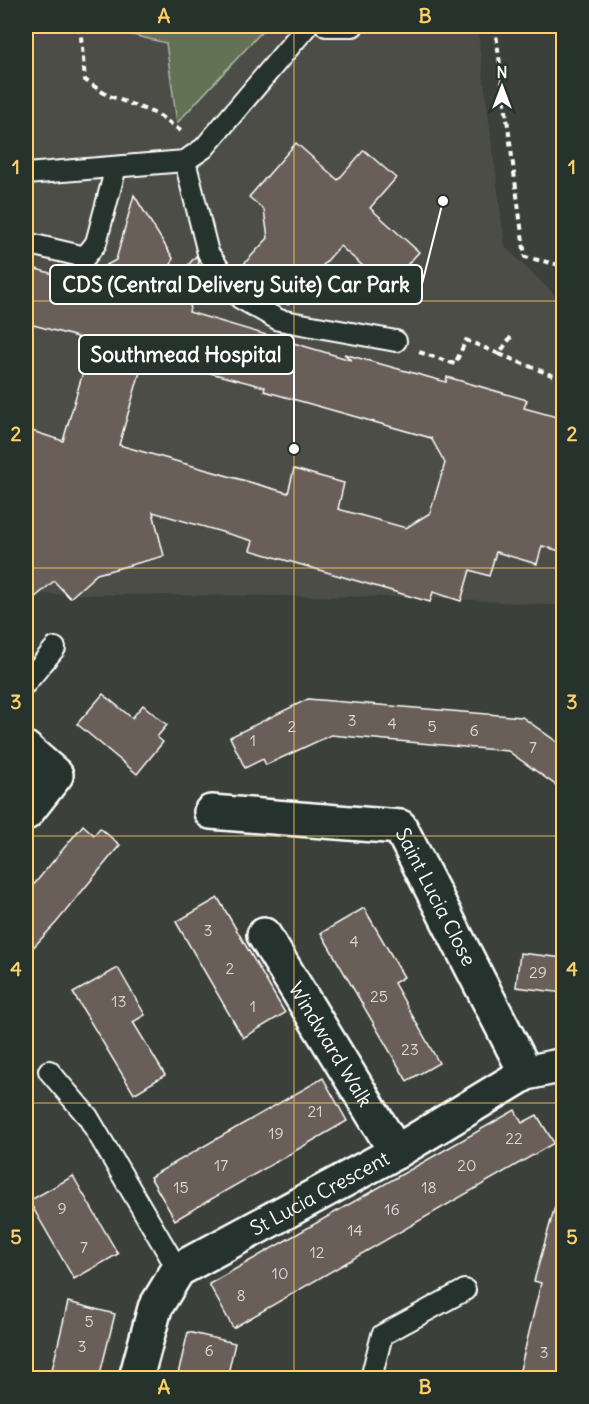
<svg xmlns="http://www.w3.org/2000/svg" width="589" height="1404" font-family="Delius,sans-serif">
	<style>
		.built { fill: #4d4d47 }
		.green { fill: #637254; stroke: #b1b8aa; stroke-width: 1.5 }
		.building { fill: #6b5e59; stroke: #fff; stroke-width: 1.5; fill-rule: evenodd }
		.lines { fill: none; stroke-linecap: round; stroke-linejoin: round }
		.lane-casing { stroke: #fff; stroke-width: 24 }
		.street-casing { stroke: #fff; stroke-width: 38 }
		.path { stroke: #fff; stroke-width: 4; stroke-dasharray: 6 4.5; stroke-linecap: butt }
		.lane { stroke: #26332d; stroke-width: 20 }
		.street { stroke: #26332d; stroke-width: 33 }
		.grid { fill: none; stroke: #ffd166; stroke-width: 1.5; stroke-opacity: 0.55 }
		.labels { text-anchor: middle; stroke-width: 4.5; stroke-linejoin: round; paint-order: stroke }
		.number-label { font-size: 16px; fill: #dad7d6 }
		.street-label { font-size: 20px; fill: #fff; stroke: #26332d }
		.leader { fill: none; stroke: #fff; stroke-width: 2 }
		.callout-dot { fill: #fff; stroke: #26332d; stroke-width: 2 }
		.callout { fill: #26332d; stroke: #fff; stroke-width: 2 }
		.callout-label { font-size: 21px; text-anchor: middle; font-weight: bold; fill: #fff }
		.neatline { fill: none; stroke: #ffd166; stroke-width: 2 }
		.grid-label { font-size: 20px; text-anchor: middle; font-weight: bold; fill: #ffd166 }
	</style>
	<rect width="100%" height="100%" fill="#3b403a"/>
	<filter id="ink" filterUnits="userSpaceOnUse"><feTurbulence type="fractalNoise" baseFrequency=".0167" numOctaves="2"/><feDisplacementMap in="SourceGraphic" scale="12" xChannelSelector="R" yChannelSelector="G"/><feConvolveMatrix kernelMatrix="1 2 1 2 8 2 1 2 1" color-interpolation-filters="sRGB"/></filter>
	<g filter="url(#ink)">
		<!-- built -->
		<path class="built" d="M26,26h451l28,221 58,56v303l-134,-9 -403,-3z"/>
		<!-- green -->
		<path class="green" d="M95,26h172l-90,97 -11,-80z"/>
		<!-- building -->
		<g class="building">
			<path d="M296,143l42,37 26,-30 32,28 -26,30 49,44 -32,35 -47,-41 -52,59 -45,-40 25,-27 -4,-28 -15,-13z"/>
			<path d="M134,195l39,63 -10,36 33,-38 3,5 -10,51 162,48 -7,-6 102,28 1,-5 80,23 -3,8 40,11v133l-22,-6 -5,18 -41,-12 -7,24 -19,-6 -9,31 -28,-9 -3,10 -180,-52 3,-9 -100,-29 11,44 -67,18 -27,24 -16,-17 -28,24v-176l37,12 24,-83 -10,-21 -51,-14v-57l51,15 39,-21zM159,360l106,27 -1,4 167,47 14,25 -15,50 -24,15 -68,-19 6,-26 -50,-14 -6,24 -169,-48 21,-73z"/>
			<path d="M103,694l29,24 11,-13 24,20 -10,12 6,5 -26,32 -60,-50z"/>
			<path d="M308,699l214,18 42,30v44l-56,-40 -177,-16 -65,30 -3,-6 -18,9 -15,-31z"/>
			<path d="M83,825l11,10 6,-7 20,17 -64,78 -30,32v-61z"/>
			<path d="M218,898l67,115 -42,25 -67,-116z"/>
			<path d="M364,908l40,69 -10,6 45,80 -32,18 -86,-148z"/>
			<path d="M520,953l44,5v35l-48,-6z"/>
			<path d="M118,968l27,47 -12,7 32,53 -31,19 -61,-101z"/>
			<path d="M323,1078l24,43 -172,99 -25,-43z"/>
			<path d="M515,1110l7,13 15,-8 17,28 -321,185 -24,-44z"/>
			<path d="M73,1176l45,78 -44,25 -45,-78z"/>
			<path d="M555,1206l9,1v171h-46l23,-95 -7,-2z"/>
			<path d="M68,1302l47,12 -16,64h-49z"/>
			<path d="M188,1332l47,11 -8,35h-50z"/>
		</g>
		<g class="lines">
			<defs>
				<g id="lane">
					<path d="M326,26h27"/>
					<path d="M185,161l23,92 32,45 39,22 117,21"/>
					<path d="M26,174l159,-13 19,-13 103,-122"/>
					<path d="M26,243l59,14 11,-14 20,-76"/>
					<path d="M26,683l29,-35"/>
					<path d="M49,1071l39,46 90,153"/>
					<path d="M371,1378l11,-43 83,-45"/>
				</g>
				<g id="street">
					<path d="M26,749l30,26 -30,38"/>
					<path id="s1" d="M211,812l189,15 126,246"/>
					<path id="s2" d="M264,935l132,217"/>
					<path id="s3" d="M136,1378l19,-70 23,-38 218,-118 130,-79 38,-8"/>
				</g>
			</defs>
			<!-- lane casing -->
			<use href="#lane" class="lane-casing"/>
			<!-- street casing -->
			<use href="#street" class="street-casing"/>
			<!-- path -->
			<g class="path">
				<path d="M80,26l5,54 22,15 50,19 24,17"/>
				<path d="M495,26l30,231 39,9"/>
				<path d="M419,352l36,12 11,-24 33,14 12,-17"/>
				<path d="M499,354l65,26"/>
			</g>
			<!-- lane -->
			<use href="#lane" class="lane"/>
			<!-- street -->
			<use href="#street" class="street"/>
		</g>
	</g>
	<!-- grid -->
	<path class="grid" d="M294,26v1352M26,301h538M26,568h538M26,836h538M26,1103h538"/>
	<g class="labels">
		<!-- number labels -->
		<g class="number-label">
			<text x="352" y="726">3</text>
			<text x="392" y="729">4</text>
			<text x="292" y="732">2</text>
			<text x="432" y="732">5</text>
			<text x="474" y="736">6</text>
			<text x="253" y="746">1</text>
			<text x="533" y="753">7</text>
			<text x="208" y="936">3</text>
			<text x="354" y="947">4</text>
			<text x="230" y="974">2</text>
			<text x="538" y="978">29</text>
			<text x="379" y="1002">25</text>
			<text x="119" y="1007">13</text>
			<text x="253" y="1012">1</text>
			<text x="410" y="1055">23</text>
			<text x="315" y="1117">21</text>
			<text x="276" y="1139">19</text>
			<text x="514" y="1144">22</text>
			<text x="221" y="1171">17</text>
			<text x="467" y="1171">20</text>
			<text x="181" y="1193">15</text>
			<text x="429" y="1193">18</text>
			<text x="62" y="1214">9</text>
			<text x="392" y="1215">16</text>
			<text x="355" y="1236">14</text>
			<text x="84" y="1253">7</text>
			<text x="317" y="1258">12</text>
			<text x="280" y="1279">10</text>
			<text x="241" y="1301">8</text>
			<text x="89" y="1327">5</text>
			<text x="82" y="1352">3</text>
			<text x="209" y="1356">6</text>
			<text x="544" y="1358">3</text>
		</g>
		<!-- street labels -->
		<g class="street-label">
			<text dy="7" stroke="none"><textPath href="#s1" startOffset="268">Saint Lucia Close</textPath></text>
			<text dy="7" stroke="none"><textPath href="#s2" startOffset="128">Windward Walk</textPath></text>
			<text dy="7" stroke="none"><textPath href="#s3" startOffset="278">St Lucia Crescent</textPath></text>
		</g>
	</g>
	<!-- callouts -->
	<path class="leader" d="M443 201L422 284M294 449L294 354"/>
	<g class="callout-dot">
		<circle cx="443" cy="201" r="6"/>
		<circle cx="294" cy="449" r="6"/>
	</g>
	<g class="callout">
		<rect x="50" y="265" width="372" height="39" rx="6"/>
		<rect x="79" y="335" width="215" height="39" rx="6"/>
	</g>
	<g class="callout-label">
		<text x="236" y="292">CDS (Central Delivery Suite) Car Park</text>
		<text x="186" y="362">Southmead Hospital</text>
	</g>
	<!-- margin -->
	<rect width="589" height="1404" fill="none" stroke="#26332d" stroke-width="66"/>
	<!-- north arrow -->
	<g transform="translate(502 87)" stroke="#26332d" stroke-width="4.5" paint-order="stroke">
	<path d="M0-4.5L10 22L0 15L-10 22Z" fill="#ffffff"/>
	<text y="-9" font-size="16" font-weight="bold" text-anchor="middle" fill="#ffffff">N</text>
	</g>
	<rect x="33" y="33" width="523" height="1338" class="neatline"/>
	<g class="grid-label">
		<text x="164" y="23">A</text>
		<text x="425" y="23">B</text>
		<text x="16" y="174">1</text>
		<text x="572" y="174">1</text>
		<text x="16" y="441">2</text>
		<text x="572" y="441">2</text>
		<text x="16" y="709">3</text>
		<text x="572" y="709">3</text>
		<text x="16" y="976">4</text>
		<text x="572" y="976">4</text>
		<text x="16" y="1244">5</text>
		<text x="572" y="1244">5</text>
		<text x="164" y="1394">A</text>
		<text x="425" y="1394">B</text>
	</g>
</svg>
